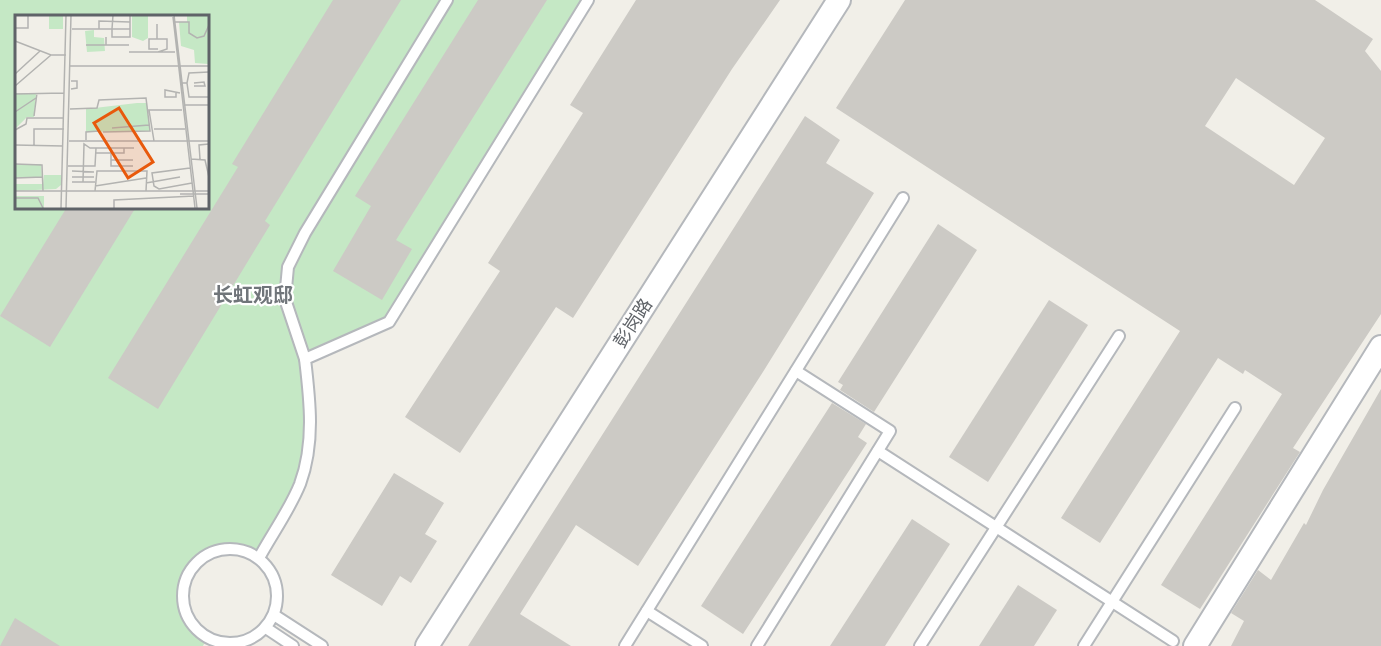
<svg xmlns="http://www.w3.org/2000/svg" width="1381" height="646" font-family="Poppins,'Noto Sans SC',sans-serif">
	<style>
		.green { fill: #c5e8c5; fill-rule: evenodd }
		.building { fill: #cccac5; fill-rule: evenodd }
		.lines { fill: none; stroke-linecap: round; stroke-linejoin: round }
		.lane-casing { stroke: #b5b8bc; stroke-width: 14 }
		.street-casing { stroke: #b5b8bc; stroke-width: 26 }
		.lane { stroke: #fff; stroke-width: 10 }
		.street { stroke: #fff; stroke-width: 22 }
		.labels { text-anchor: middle; stroke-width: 4.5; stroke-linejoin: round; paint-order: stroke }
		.street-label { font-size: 18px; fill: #5f6368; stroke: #fff }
		.neighbourhood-label { font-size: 20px; font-weight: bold; fill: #70757a; stroke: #fff }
		.inset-road { fill: none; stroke: #b3b3b1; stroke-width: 1.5 }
		.view { fill: #e8590c; fill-opacity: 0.15; stroke: #e8590c; stroke-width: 3 }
		.inset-edge { fill: none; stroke: #5f6368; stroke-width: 3 }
	</style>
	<rect width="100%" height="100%" fill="#f1efe8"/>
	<!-- green -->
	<path class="green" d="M0,0h588l-199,322 -84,37 6,48 -12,77 -40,74c-61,-30 -105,39 -52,80l-4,8h-203zM16,16h191v191h-191z"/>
	<!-- building -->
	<g class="building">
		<path d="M333,0h68l-136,221 5,4 -112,184 -50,-31 130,-211 -6,-3z"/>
		<path d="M478,0h69l-151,240 16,9 -30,51 -49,-29 38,-65 -16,-10z"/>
		<path d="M636,0h144l-48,69 -159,249 -17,-11 -96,146 -55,-36 95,-146 -12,-8 95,-150 -13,-8z"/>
		<path d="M905,0h410l58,39 -8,12 16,20v243l-88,134 7,4 -100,157 -39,-24 121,-191 -37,-24 -2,4 -25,-16 -118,185 -39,-25 119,-187 -344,-223zM1236,78l89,60 -31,47 -89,-59z"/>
		<path d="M805,116l35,24 -14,23 48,30 -113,182 -123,191 -62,-41 -56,89 51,32h-103z"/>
		<path d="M67,207h69l-86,140 -50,-31z"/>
		<path d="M938,224l39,26 -103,162 -34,-22 3,-5 -5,-3z"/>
		<path d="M1049,300l39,25 -100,157 -39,-25z"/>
		<path d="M1381,389v257h-150l13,-25 -13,-8 27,-43 13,10 33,-57 2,2 17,-35z"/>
		<path d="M832,403l34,21 -8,13 9,6 -124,191 -42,-28z"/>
		<path d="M394,473l50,30 -19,31 12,7 -26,42 -11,-7 -18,30 -51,-31z"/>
		<path d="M912,519l38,25 -65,102h-55z"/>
		<path d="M1018,585l39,25 -23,36h-55z"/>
		<path d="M15,618l45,28h-60z"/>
	</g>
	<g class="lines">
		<defs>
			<g id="lane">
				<path d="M305,359l-20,-60 3,-32 17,-34 142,-233"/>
				<path d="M878,451l295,190"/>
				<circle cx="230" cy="596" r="47"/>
				<path d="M259,558c13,-24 31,-49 41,-74 15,-41 10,-83 5,-125l84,-37 199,-322"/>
				<path d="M647,611l55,35"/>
				<path d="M274,615l48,31"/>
				<path d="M266,628l27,18"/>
				<path d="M625,646l278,-448"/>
				<path d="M757,646l133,-215 -94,-60"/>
				<path d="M920,646l199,-310"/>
				<path d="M1084,646l151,-238"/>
			</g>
			<g id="street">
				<path d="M427,646l412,-646"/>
				<path d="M1195,646l186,-299"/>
			</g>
		</defs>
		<!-- lane casing -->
		<use href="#lane" class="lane-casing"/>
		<!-- street casing -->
		<use href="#street" class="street-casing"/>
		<!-- lane -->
		<use href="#lane" class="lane"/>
		<!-- street -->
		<use href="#street" class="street"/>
	</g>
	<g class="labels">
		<!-- street labels -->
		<g class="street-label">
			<text transform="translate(633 323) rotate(-57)" y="6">彭岗路</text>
		</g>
		<!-- neighbourhood labels -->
		<g class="neighbourhood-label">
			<text x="253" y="302">长虹观邸</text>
		</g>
	</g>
	<!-- overview -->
	<g transform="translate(15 15)">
		<rect width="194" height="194" fill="#f1efe8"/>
		<path d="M34,0h14v14h-14zM117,0h16v23l-5,3 -11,-4zM172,0h21v49l-13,-1 -1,-13 -13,-4 -2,-24h8zM79,15v7l10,1 1,13 -18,1 -2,-21zM0,78l21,1 -2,23h-7l-12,12zM122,88h10l3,28 -64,1v-23zM0,149h26l1,13 -27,1zM29,160h17v10l-5,4 -41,2v-7h28zM0,181h29v12h-29z" fill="#c5e8c5"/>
		<path class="inset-road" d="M98,0l-1,14h18M159,0l23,193M158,2l22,191M160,7h14v11l8,5 7,-2 5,-11M142,9v15h10v10l-9,3M0,13h13v-13M57,14h40v8h18v-22M84,14v-8l31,1M91,22v8h23M142,24h-8v10h9M0,26l36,14h15M71,30h20M114,37h46M55,51h139M0,59l25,-23M167,68h5l2,-10 20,-1M172,68l2,14h20M179,68l10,-1 1,4h-11M0,71l36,-31M56,74l6,-1v-7h-6M161,78v4h-11v-7l15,3M0,79l49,-1M169,90h25M55,94l27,-1 2,-8 47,-2 4,33 -47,1M0,97l21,-14M19,101l3,-23M97,113l37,-3M139,114h31M0,115l11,-6 1,-6h37M71,125v-8l13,-1M54,126h140M139,126l-5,-31h33M0,130l48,1M19,130v-16h30M96,133v18h22M80,138h29v-5M176,144l14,1 4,17M185,144l-1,-14 10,-1M96,145h22M0,149l27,1 1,26M53,151h27l1,-18M175,153l-38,5 2,13 5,3 33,-6M57,156l22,1M57,162h22M0,163l28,-1M57,167h23M68,167l1,-38 6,4h44M131,168l34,-6M80,171l51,-8M0,176h194M80,176l2,-20h50l-1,20M165,179h29M0,183h23l5,10M46,193l5,-193M51,193l5,-193M99,193v-8l80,-4"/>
		<path class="view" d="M104,93l34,54 -25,16 -34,-55z"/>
		<rect width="194" height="194" class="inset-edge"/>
	</g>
</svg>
